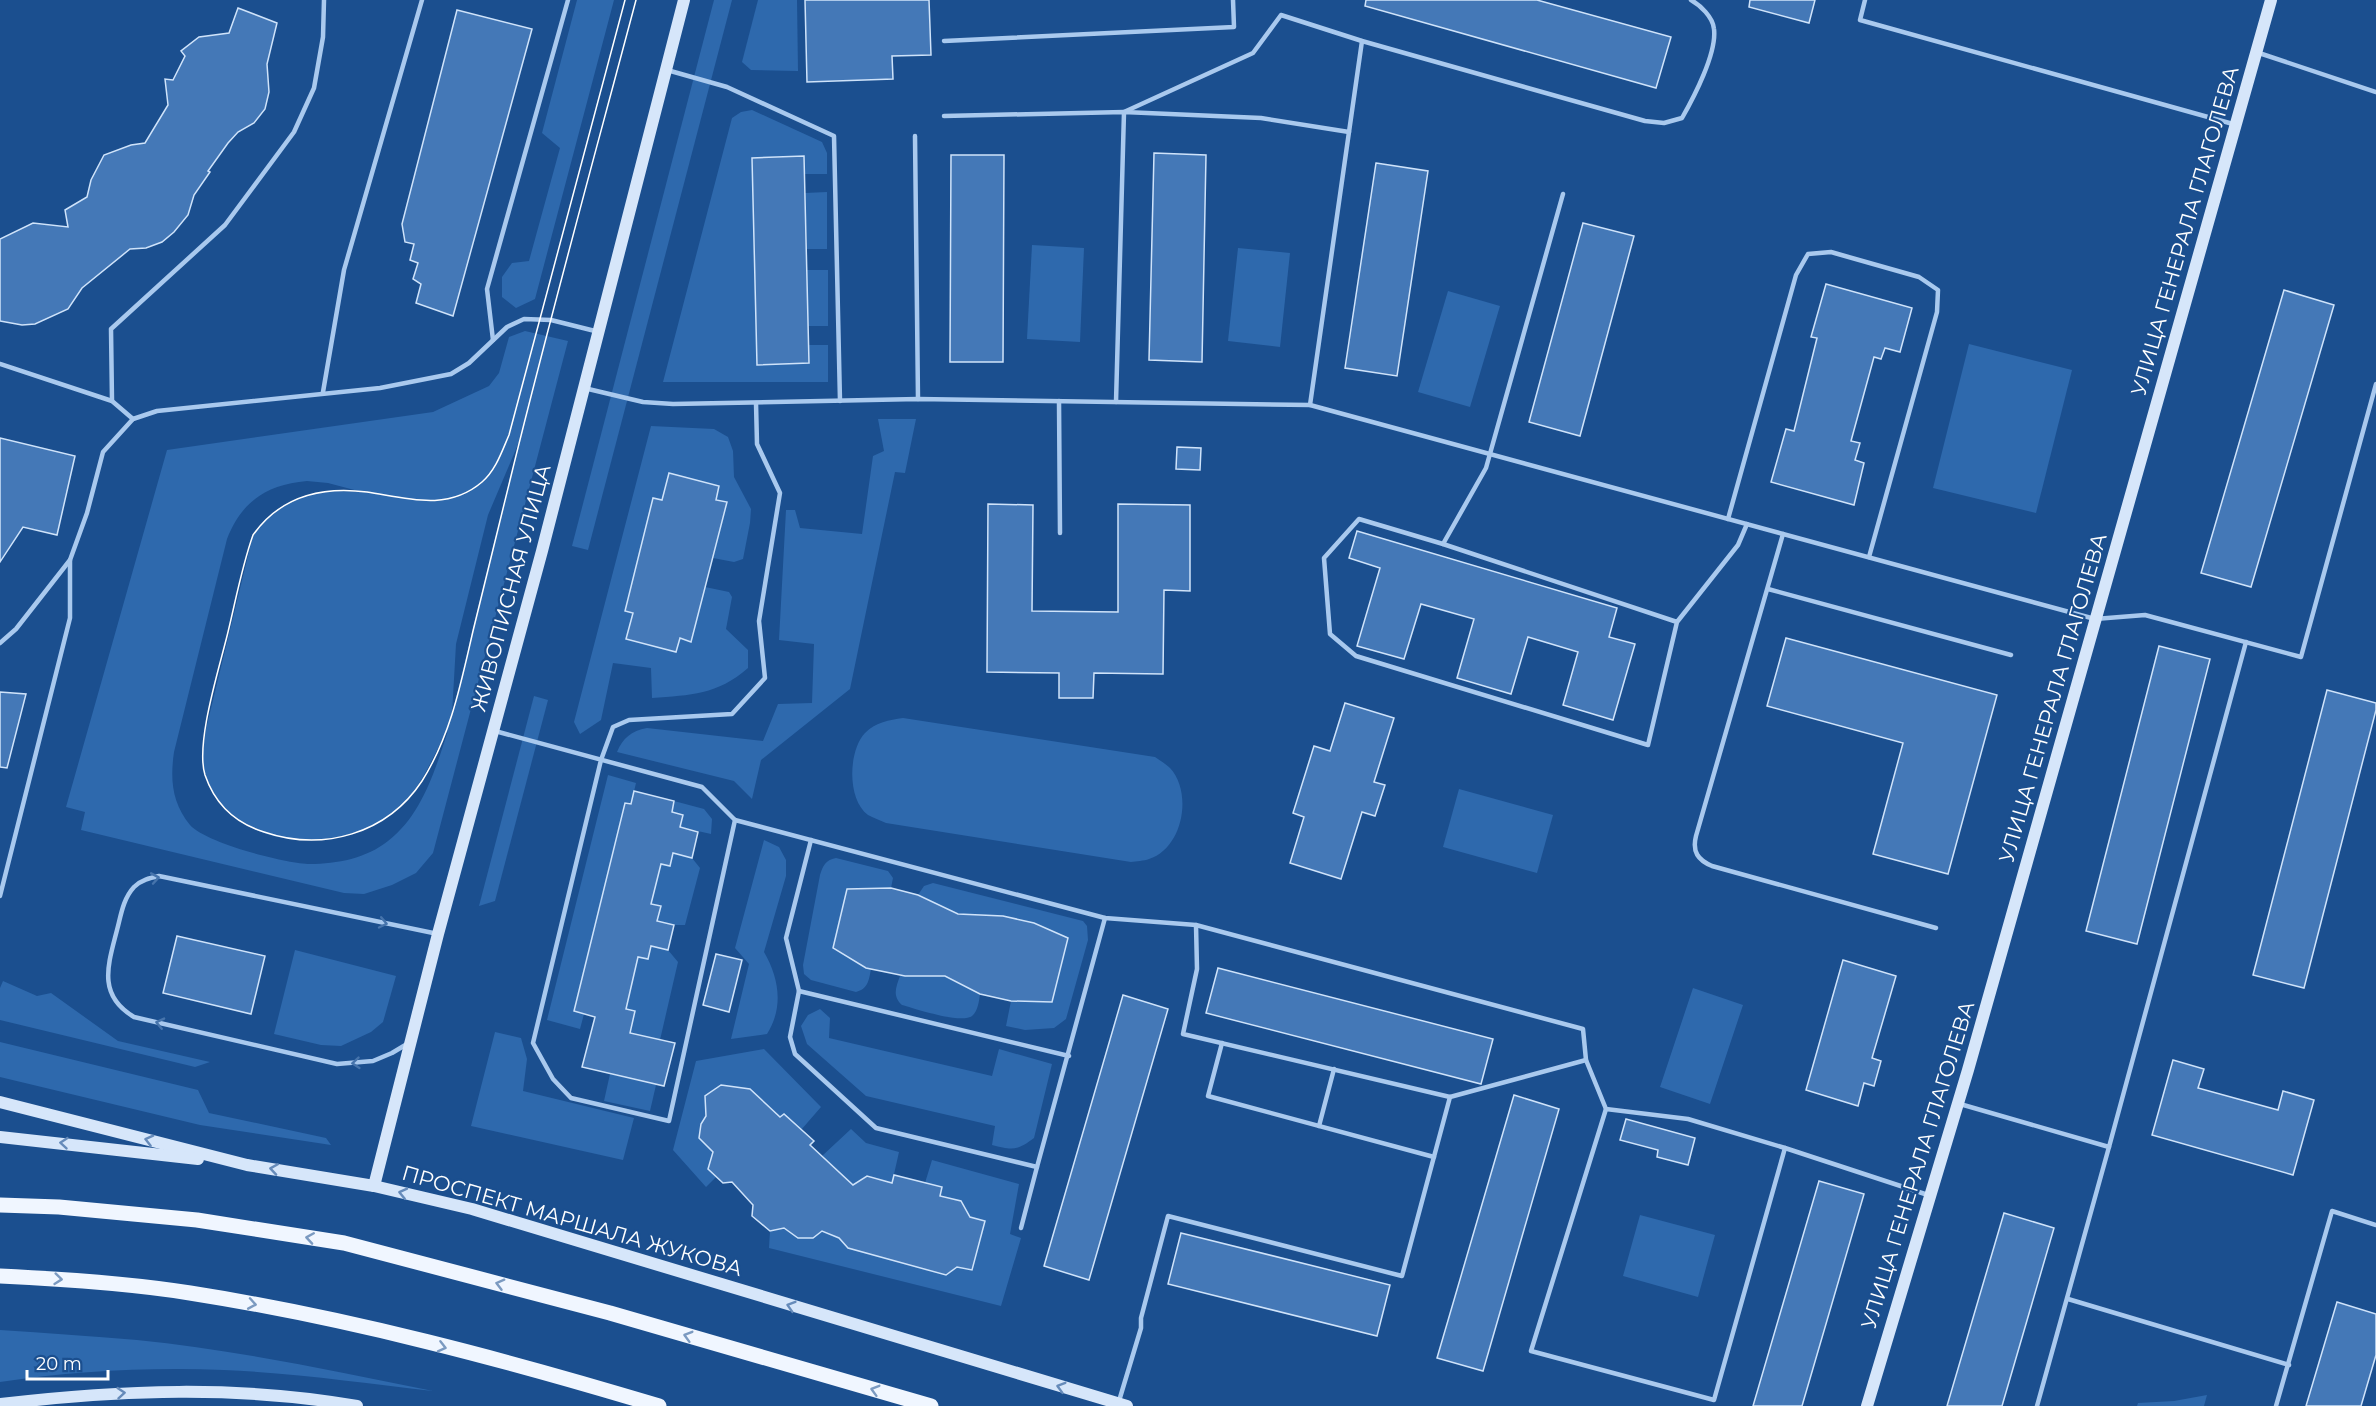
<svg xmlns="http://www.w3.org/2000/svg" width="2376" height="1406" font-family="Montserrat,sans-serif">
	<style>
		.green { fill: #2e69ad; fill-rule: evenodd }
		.building { fill: #4478b7; stroke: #cfe3fa; stroke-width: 1.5 }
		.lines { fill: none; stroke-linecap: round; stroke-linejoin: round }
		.lane { stroke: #a9c9ee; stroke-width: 4.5 }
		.secondary { stroke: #d6e6fa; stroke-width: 12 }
		.primary { stroke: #f0f6ff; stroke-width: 15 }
		.tram { stroke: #fff; stroke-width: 1.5 }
		.oneway { stroke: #4674ac }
		.oneway2 { stroke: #668bba }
		.oneway3 { stroke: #7b9ac1 }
		.labels { text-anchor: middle; stroke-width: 4.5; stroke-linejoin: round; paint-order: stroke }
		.street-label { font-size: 21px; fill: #fff; stroke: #1b4f8f }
	</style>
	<rect width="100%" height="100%" fill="#1b4f8f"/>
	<!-- green -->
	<g class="green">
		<path d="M577,0h37l-79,299 -19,9 -14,-11v-20l10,-14 17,-2 31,-113 -18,-15z"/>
		<path d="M714,0h18l-144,550 -16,-4z"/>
		<path d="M758,0h39l1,71 -47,-1 -9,-8z"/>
		<path d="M752,110l70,32 5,11v21h-22l-1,-18 -52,2 5,206 52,-1v-18h19v37h-165l69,-264 9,-6z"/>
		<path d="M827,192v57h-20l-2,-56z"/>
		<path d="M1032,245l52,3 -4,94 -53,-3z"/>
		<path d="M1238,248l52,5 -10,94 -52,-6z"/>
		<path d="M807,270h21v56h-20z"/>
		<path d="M1448,291l52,15 -30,101 -52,-15z"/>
		<path d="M525,331l43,10 -135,512 -17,20 -24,12 -28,9 -20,-1 -263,-63 4,-18 -19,-5 101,-357 266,-38 56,-26 10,-13 10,-36zM519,442l-67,272 4,-70 32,-129zM307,481l21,2 34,9c-9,0 -19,-1 -28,-1 -34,1 -62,17 -81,44l-47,194c-2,15 -6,30 -1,45 23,74 124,82 181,44 22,-14 36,-37 47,-60 5,-9 10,-21 15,-27 -13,39 -26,84 -60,110 -21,17 -51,23 -78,23 -24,0 -104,-21 -120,-39 -18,-22 -20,-45 -16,-73l53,-213c15,-38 39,-54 80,-58z"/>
		<path d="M1969,344l103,26 -36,143 -103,-25z"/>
		<path d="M878,419h38l-11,54 -10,-1 -45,217 -89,71 -9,39 -18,-18 -117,-29c6,-14 14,-21 30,-24l116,13 15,-37 34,-1 2,-59 -35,-4 7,-130h9l5,18 62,6 11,-78 11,-5z"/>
		<path d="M651,426l63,3 14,8 5,14 1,26 17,32 -1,14 -7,36 -9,3 -21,-4 14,-55 -11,-3 3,-14 -50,-12 -7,26 -9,-2 -28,113 8,2 -7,26 50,13 4,-14 10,3 15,-54 24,5 3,5 -6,32 22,21v18c-31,27 -57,27 -96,30l-1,-30 -38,-5 -12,57 -21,14 -6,-12z"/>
		<path d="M534,696l14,4 -53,201 -16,5z"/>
		<path d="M903,718l252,39c4,3 11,7 15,11 23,25 13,80 -21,91 -5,2 -13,2 -18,3l-245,-39c-6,-3 -13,-5 -18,-8 -21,-15 -20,-64 -3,-82 11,-11 24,-13 38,-15z"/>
		<path d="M608,775l28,8 -5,21 -6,-1 -51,207 10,4 -4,15 -33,-9z"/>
		<path d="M1459,789l94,26 -16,58 -94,-26z"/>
		<path d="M674,801l30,8 8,10 -1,15 -31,-7 3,-12 -11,-3z"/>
		<path d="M764,840l15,7 7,13v16l-22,76c15,26 20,55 3,82l-36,5 18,-75 -14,-16z"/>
		<path d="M673,853l19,5 8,10 -15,57h-11l-17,-4 4,-15 -10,-2 10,-40 9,2z"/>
		<path d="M836,858l52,13 5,7 -2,10 -44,1 -14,58 33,21 5,1c-2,11 -3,20 -15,23l-45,-12 -7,-6 -1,-9 17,-90c3,-9 5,-15 16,-17z"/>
		<path d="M933,883l150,38 4,5 1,14 -22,79 -12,9 -29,2 -19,-4 5,-25 41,1 15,-64 -33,-15 -31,-7 -45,-2 -40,-19 6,-9z"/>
		<path d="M651,946l17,4 10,12 -18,78 -30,-7 5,-21 -9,-3 12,-52 10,2z"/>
		<path d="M295,950l101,26 -13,46 -12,10 -30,14 -20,-1 -47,-11z"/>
		<path d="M900,976h45l35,18c-1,7 -2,17 -8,22 -11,8 -56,-7 -70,-11 -10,-9 -6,-18 -2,-29z"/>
		<path d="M3,981l34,15 14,-3 67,48 92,21 -15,5 -195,-47v-32z"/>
		<path d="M1693,988l50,17 -33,99 -50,-17z"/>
		<path d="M820,1009l10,9 -1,20 163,38 7,-27 53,15 -18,74c-17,13 -22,12 -42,7l3,-19 -129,-30 -59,-52 -6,-18 7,-11z"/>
		<path d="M495,1032l26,6 6,21 -4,32 111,27 -11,42 -152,-34z"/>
		<path d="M0,1042l198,48 11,23 117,25 5,7 -131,-20 -200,-48z"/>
		<path d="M764,1049l57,58 -20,23 -17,-16 -4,3 -30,-28 -29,-4 -16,11 1,20 -5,8 -2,14 14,14 -5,17 8,8 -10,10 -33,-37 23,-89z"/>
		<path d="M610,1074l46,11 -6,26 -46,-10z"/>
		<path d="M851,1129l15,14 33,9 -7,31 -25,-7 -14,9 -31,-29z"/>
		<path d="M932,1160l87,24 -9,50 11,4 -20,68 -232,-58 1,-17 14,-3 14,10h15l9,-7 17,7 9,10 98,27 11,-8 15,3 13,-49 -15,-4 -9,-16 -21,-5 2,-9 -17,-4z"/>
		<path d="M1640,1215l75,20 -17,62 -75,-21z"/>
		<path d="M0,1330c46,3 91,6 137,10 99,10 198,31 296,51 -69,-8 -139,-18 -209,-21 -74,-3 -151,1 -224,12z"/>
		<path d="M2207,1395l-3,11h-67l1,-3 36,-2z"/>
	</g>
	<!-- building -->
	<g class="building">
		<path d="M805,0h124l2,55 -39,1 1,23 -86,3z"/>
		<path d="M1366,0h171l134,37 -15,51 -291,-82z"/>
		<path d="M1750,0h65l-6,23 -60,-16z"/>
		<path d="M238,8l39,15 -10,41 2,28 -4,17 -11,14 -16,9 -10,11 -20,28 2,1 -16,23 -6,20 -14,17 -12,10 -16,6 -16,1 -48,39 -14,21 -33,15 -13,1 -22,-4v-82l33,-16 35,4 -3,-17 22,-13 4,-17 13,-25 27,-10 14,-2 23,-38 -3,-26 8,1 12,-24 -4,-5 18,-14 30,-4z"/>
		<path d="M457,10l75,19 -79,287 -37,-13 5,-19 -8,-5 5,-16 -8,-3 4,-16 -9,-2 -3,-18z"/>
		<path d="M1154,153l52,2 -4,207 -53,-2z"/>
		<path d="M951,155h53l-1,207h-53z"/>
		<path d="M804,156l5,207 -52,2 -5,-207z"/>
		<path d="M1376,163l52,8 -31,205 -52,-8z"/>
		<path d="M1583,223l51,13 -54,200 -51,-14z"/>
		<path d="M1826,284l86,24 -12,44 -15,-4 -4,11 -7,-2 -23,84 9,2 -5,17 9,3 -10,42 -83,-23 15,-53 8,2 23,-93 -6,-1z"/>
		<path d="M2284,290l50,15 -83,282 -50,-14z"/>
		<path d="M0,438l75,18 -18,79 -34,-8 -23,35z"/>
		<path d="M1177,447l24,1 -1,22 -24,-1z"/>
		<path d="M669,473l50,13 -3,14 11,2 -36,140 -11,-4 -4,14 -50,-13 7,-26 -8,-2 28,-113 9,2z"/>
		<path d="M988,504l45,1 -1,106 86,1v-108l72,1v86l-26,-1 -1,84 -69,-1 -1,25h-34v-25l-72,-1z"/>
		<path d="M1357,531l260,77 -8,29 26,7 -22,76 -50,-15 15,-53 -50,-15 -17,57 -54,-16 17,-59 -53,-15 -17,55 -47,-13 23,-78 -31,-10z"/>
		<path d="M1786,638l211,57 -49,179 -75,-20 30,-111 -136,-37z"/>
		<path d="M2159,646l51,13 -73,285 -51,-13z"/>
		<path d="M2327,690l49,13v7l-72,278 -51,-13z"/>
		<path d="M0,692l26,2 -19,74 -7,-1z"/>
		<path d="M1345,703l49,15 -20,64 11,3 -10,31 -13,-4 -21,67 -51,-16 14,-46 -11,-4 21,-67 16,5z"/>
		<path d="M634,791l40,10 -2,11 11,3 -3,12 18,5 -6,26 -19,-5 -3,13 -9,-2 -10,40 10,2 -4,15 17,4 -6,25 -17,-4 -3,13 -10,-2 -12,52 9,2 -5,22 45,10 -11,43 -82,-19 13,-50 -21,-6 51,-208 6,1z"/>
		<path d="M891,888l27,7 40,19 45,2 31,7 34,15 -16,64 -41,-1 -31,-7 -35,-18h-40l-39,-8 -33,-20 14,-59z"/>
		<path d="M177,936l88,20 -14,58 -88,-21z"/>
		<path d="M716,954l26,6 -13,52 -26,-7z"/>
		<path d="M1843,960l53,16 -24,82 9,3 -7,25 -10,-3 -6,23 -52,-16z"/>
		<path d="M1218,968l275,71 -12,45 -275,-71z"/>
		<path d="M1123,995l45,14 -79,271 -45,-14z"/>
		<path d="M2173,1060l31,9 -6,19 80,22 5,-19 31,9 -21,75 -141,-40z"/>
		<path d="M721,1085l29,4 30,28 4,-3 30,27 -4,4 43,40 14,-9 25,7 2,-8 48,12 -2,9 21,5 9,16 15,4 -13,49 -15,-3 -11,8 -98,-27 -9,-10 -17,-7 -9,7h-15l-14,-10 -14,3 -18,-15 1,-11 -21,-23 -9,1 -15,-14 5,-17 -14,-14 2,-14 5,-8 -1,-20z"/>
		<path d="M1514,1095l45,14 -76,262 -46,-13z"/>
		<path d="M1626,1119l69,19 -7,27 -31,-8 1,-7 -38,-10z"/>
		<path d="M1819,1181l45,13 -62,212h-49z"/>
		<path d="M2004,1213l50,15 -52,178h-55z"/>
		<path d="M1181,1233l209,52 -13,51 -209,-52z"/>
		<path d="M2337,1302l39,12v41l-15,51h-55z"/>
	</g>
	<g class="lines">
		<!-- lane -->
		<g class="lane">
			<path d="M1865,0l-5,20 373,104"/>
			<path d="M944,41l290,-14 -1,-27"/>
			<path d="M2259,53l117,39"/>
			<path d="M667,70l60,17 107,49 6,265"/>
			<path d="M944,116l180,-4 137,6 88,14"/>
			<path d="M915,136l3,263"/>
			<path d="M493,340l-6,-51 81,-289"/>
			<path d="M0,364l112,37 21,18 24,-8 223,-23 71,-14 18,-11 38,-36 17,-8 27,1 48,12"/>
			<path d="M584,388l59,14 30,2 245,-5 392,6 785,214 50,-4 156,42 75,-273"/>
			<path d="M323,392l21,-122 78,-270"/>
			<path d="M112,401l-1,-72 114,-104 69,-93 20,-44 9,-51 1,-37"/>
			<path d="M1059,401l1,132"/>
			<path d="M1116,402l8,-290 129,-59 28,-38 81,26 283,80 19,2 18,-5c12,-21 35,-65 32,-89 -1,-12 -14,-24 -23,-29"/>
			<path d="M1310,405l52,-364"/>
			<path d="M1728,519l68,-244 12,-21 23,-2 88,25 19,13 -1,22 -68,245"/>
			<path d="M1783,534l-87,302c-4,16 2,24 16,30l224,62"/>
			<path d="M1443,544l43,-76 77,-274"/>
			<path d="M1768,589l243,66"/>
			<path d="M1677,622l-234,-78 -84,-25 -35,39 6,76 26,22 292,89 29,-123 61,-77 9,-21"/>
			<path d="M0,643l16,-14 54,-69 17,-47 16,-61 30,-33"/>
			<path d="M495,731l207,56 33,33 -66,301 -98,-23 -18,-19 -20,-36 68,-283 12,-33 16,-7 103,-6 33,-36 -6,-57 21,-128 -23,-49 -1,-41"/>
			<path d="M735,820l370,98 91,7 387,104 3,31 20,49 82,10 97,29 143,47"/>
			<path d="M811,840l-25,98 13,53 -9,46 5,17 81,74 161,39 68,-249"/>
			<path d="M0,896l70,-278v-58"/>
			<path d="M1196,925l1,44 -14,65 267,63 136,-37"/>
			<path d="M799,991l270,65"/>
			<path d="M1222,1043l-14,53 226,61"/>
			<path d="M407,1044l-15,9 -19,8 -36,3 -203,-47c-37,-22 -26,-52 -17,-87 4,-15 6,-31 17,-43 7,-7 16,-9 25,-11l279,58"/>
			<path d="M1960,1104l149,43 137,-505"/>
			<path d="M1606,1109l-75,242 183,49 71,-252"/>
			<path d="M1319,1126l15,-57"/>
			<path d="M1021,1228l16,-61"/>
			<path d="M2068,1299l221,66"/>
			<path d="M1119,1401l22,-73v-10l27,-102 234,60 48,-179"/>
			<path d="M2037,1406l72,-259"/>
			<path d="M2276,1406l56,-195 44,14"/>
		</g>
		<!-- secondary -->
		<g class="secondary">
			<path d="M0,1102l247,63 127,21 98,23 655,197"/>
			<path d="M0,1137l198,22"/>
			<path d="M374,1186l64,-252 104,-383 142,-551"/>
			<path d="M0,1404c119,-14 239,-19 357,2"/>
			<path d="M1867,1406l101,-336 303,-1070"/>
		</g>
		<!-- primary -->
		<g class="primary">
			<path d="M0,1205l59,2 138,13 147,23 266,70 321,93"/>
			<path d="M0,1276c63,3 128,7 190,17 159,25 316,67 469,113"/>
		</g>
		<!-- tram -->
		<path class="tram" d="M625,0l-116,435c-7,16 -13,35 -27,47 -35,30 -76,16 -115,10 -46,-6 -87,5 -114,43 -11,31 -17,64 -25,97 -8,34 -33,111 -23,143 10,29 30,48 59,57 59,20 123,2 158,-51 29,-46 39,-98 51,-150 13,-52 25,-103 38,-155 39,-159 83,-318 125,-476"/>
	</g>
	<!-- one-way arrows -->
	<defs><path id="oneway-chevron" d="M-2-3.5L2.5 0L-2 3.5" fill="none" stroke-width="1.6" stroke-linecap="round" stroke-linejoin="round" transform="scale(1.5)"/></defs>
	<g class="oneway">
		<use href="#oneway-chevron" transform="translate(155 878) rotate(-10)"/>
		<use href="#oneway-chevron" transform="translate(383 923) rotate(12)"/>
		<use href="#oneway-chevron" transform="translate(160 1023) rotate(-167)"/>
		<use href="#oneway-chevron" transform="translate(356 1063) rotate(175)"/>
	</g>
	<g class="oneway2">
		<use href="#oneway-chevron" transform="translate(149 1140) rotate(-166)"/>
		<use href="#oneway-chevron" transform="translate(64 1143) rotate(-175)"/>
		<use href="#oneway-chevron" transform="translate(274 1169) rotate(-171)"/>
		<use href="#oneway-chevron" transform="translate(403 1193) rotate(-167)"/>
		<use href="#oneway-chevron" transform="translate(791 1306) rotate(-163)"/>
		<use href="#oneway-chevron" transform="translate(1061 1387) rotate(-164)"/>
		<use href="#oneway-chevron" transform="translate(121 1393) rotate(-5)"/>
	</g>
	<g class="oneway3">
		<use href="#oneway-chevron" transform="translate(310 1238) rotate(-171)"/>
		<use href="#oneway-chevron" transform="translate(58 1279) rotate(6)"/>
		<use href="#oneway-chevron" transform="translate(500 1284) rotate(-165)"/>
		<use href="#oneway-chevron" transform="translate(252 1304) rotate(10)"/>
		<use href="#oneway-chevron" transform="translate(688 1336) rotate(-164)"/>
		<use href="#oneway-chevron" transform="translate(442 1347) rotate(14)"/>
		<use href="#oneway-chevron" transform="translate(875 1390) rotate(-164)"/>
	</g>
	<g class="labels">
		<!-- street labels -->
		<g class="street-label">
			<text transform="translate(2185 231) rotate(-74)" y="7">УЛИЦА ГЕНЕРАЛА ГЛАГОЛЕВА</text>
			<text transform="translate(511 588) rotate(-75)" y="7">ЖИВОПИСНАЯ УЛИЦА</text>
			<text transform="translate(2053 698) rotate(-74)" y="7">УЛИЦА ГЕНЕРАЛА ГЛАГОЛЕВА</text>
			<text transform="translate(1918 1165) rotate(-73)" y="7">УЛИЦА ГЕНЕРАЛА ГЛАГОЛЕВА</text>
			<text transform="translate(572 1221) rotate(16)" y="7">ПРОСПЕКТ МАРШАЛА ЖУКОВА</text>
		</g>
	</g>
	<!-- scale -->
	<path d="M27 1370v9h81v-9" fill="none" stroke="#ffffff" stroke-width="3"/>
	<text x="36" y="1370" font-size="18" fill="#ffffff" stroke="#1b4f8f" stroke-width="4.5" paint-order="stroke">20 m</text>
</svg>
